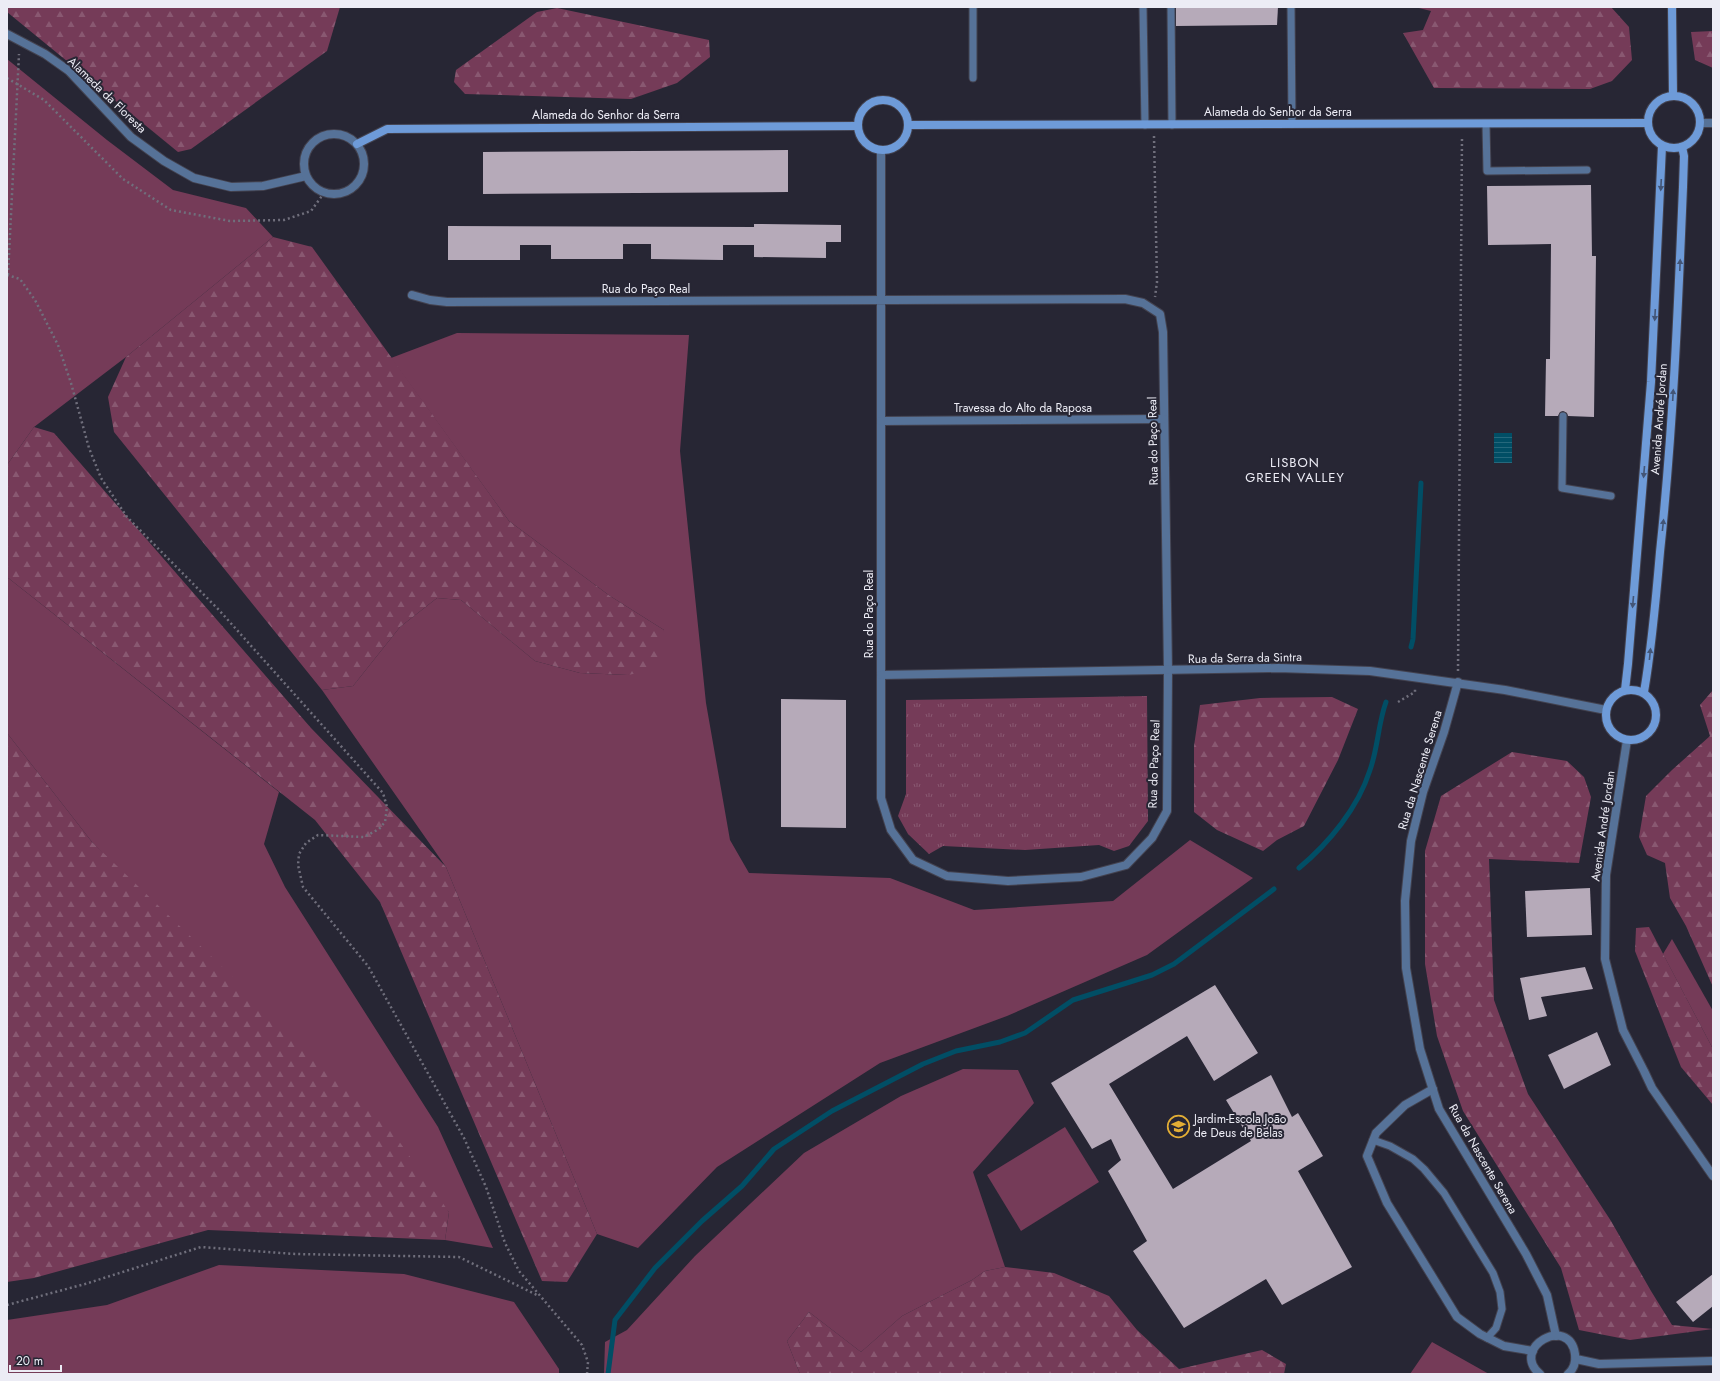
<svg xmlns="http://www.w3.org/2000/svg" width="1720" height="1381" font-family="Jost,sans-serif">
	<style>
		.grass { fill: #753b58 }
		.forest { fill: url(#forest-firs) }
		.park { fill: url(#park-tufts) }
		.water { fill: url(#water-rules) }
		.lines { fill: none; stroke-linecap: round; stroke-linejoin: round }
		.stream { stroke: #014e65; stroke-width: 5 }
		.building { fill: #b6aab9 }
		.lane-casing { stroke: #43424f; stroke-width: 9 }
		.street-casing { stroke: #43424f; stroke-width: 10 }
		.secondary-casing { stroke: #43424f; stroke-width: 10 }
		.path { stroke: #706f7c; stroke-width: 2.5; stroke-dasharray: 2 3; stroke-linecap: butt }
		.lane { stroke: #567298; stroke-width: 7 }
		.street { stroke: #567298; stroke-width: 8 }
		.secondary { stroke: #6e9bd9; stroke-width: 8 }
		.oneway { fill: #435576 }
		.labels { text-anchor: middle; stroke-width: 4; stroke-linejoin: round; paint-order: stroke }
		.street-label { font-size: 12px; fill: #ececf5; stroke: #272634 }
		.poi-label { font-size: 12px; fill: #ececf5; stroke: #272634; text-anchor: start }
		.neighbourhood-label { font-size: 13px; letter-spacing: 1px; fill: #ececf5; stroke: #272634 }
	</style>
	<defs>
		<pattern id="forest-firs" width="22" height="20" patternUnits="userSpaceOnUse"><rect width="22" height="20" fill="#753b58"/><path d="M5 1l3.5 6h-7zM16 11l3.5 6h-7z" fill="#895871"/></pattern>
		<pattern id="park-tufts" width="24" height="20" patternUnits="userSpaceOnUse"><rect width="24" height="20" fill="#753b58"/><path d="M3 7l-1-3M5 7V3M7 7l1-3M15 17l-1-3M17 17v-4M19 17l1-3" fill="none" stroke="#895871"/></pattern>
		<pattern id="water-rules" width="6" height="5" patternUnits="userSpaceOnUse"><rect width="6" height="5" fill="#014e65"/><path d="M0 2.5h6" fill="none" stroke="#26687c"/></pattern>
	</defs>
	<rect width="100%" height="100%" fill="#272634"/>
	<!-- grass -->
	<g class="grass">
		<path d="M7,59l100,81 66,50 73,18 27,29 -147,120 -92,70 -27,38z"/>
		<path d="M457,333l232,2 -9,116 26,252 24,137 19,33 141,5 84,32 139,-9 77,-61 63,38 -106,77 -140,61 -127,47 -163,104 -79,81 -41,-14 -151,-367 -124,-177 31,-4 47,-59 37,-29 24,2 74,61 45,12 48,2 36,-45 -54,-34 -101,-75 -118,-163z"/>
		<path d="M7,577l272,215 -15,52 21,43 153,240 55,121 -48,-8 4,-28 -357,-370 -85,-109z"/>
		<path d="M1672,939l41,72v38l-50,-95z"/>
		<path d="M963,1069l55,1 16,33 -61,69 32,95 -20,4 -13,9 -70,36 -41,36 -52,-40 -22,29 13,33h-196l1,-32 22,-12 68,-74 109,-103 97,-57z"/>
		<path d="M1065,1127l34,55 -78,49 -34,-56z"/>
		<path d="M219,1265l185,9 110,28 45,67v5h-552v-54l100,-15z"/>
		<path d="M1432,1342l57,32h-79z"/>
	</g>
	<!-- forest -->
	<g class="forest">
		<path d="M7,7h333l-13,44 -136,98 -13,3 -171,-140z"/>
		<path d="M1415,7h196l18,20 3,33 -20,21 -22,8 -156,-1 -31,-55 20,-3 8,-19z"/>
		<path d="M557,8l152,32 1,17 -33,26 -46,16 -166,-5 -11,-12 2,-12 81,-58z"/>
		<path d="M1713,31v37l-18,-8 -4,-28z"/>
		<path d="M273,237l39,10 197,274 101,75 54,34 -7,39 -29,6 -48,-2 -45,-12 -74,-61 -24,-2 -37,29 -47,59 -31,4 -208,-258 -6,-35 18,-40z"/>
		<path d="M34,427l20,6 257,295 135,139 151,367 -30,48 -25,-1 -162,-379 -65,-82 -308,-243v-112z"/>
		<path d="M1713,690v297l-27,-61 -16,-28 -5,-35 -18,-8 -8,-18 7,-41 26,-26 38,-34 -10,-31z"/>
		<path d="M1332,697l26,12 -20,51 -34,66 -27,14 -14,11 -46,-21 -23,-18v-66l6,-41 60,-7z"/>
		<path d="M7,733l85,109 297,285 60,85 -4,28 -237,-10 -174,48 -27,4z"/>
		<path d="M1512,752l55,9 17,16 7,20 -12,66 -90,-4 5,141 34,94 83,127 40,70 21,34 41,4 -83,11 -51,-10 -18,-62 -98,-157 -26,-75 -12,-72v-113l16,-55z"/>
		<path d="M1649,927l64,122v56l-32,-38 -46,-116 1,-23z"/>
		<path d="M1005,1267l49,6 55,23 28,34 42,39 83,-19 24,14 -2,10h-484l-13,-33 22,-29 52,40 41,-36 70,-36 13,-9z"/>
	</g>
	<!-- park -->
	<path class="park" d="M1147,696l1,125 -19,25 -15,5 -15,-6 -74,5 -82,-4 -14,8 -21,-20 -10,-18 8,-22v-94z"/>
	<!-- water -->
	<rect class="water" x="1494" y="433" width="18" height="30"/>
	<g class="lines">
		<!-- stream -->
		<g class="stream">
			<path d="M1411,647l2,-8 8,-156"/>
			<path d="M1299,868c30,-25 59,-60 71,-98 8,-22 8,-46 16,-68"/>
			<path d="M608,1374l7,-54 40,-52 47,-47 40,-35 32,-37 58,-38 91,-47 33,-13 44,-9 25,-9 48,-33 79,-25 22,-11 100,-75"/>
		</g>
	</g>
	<!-- building -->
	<g class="building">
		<path d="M1176,7h102l-1,18 -101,1z"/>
		<path d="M788,150v42l-305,2v-42z"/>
		<path d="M1591,185l1,71h4l-2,161 -26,-1 -1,-3 -4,-2 -3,1 -2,4h-13l1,-57h4l1,-115 -63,1 -1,-59z"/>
		<path d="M754,224l87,1v17h-15v16l-72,-1v-12h-31v15l-72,-1v-15h-28v15h-72v-14h-31v15h-72v-34l306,1z"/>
		<path d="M781,699l65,1v128l-65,-1z"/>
		<path d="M1590,888l2,47 -65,2 -2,-46z"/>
		<path d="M1585,967l8,22 -52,8 6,19 -18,4 -9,-42z"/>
		<path d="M1215,985l43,68 -44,28 -27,-45 -78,48 64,105 78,-48 -25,-41 45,-25 21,42 6,-4 25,43 -25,15 54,96 -70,38 -16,-26 -82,49 -51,-77 14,-10 -39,-70 13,-11 -10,-21 -19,10 -41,-66z"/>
		<path d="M1597,1032l14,33 -47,24 -16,-34z"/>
		<path d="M1713,1274v32l-20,16 -17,-20z"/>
	</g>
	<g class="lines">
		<defs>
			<g id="lane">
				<path d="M1143,7l2,118"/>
				<path d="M1171,7l1,118"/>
				<path d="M1291,7l1,117"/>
				<path d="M973,78v-71"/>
				<path d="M1486,124l1,47 100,-1"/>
				<path d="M1563,416l-1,72 49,8"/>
				<path d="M1373,1140l17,6 23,13 11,10 20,24 49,80 7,19 2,17 -6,19 -9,10"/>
			</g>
			<g id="street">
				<path d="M7,34l38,20 24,17 62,66 33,24 30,17 37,9 32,-1 43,-10"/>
				<path d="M1700,123h13"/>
				<circle cx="334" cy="164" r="30"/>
				<path d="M412,295l18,5 17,2 678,-3 18,4 17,11 3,18 5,339 -1,140 -15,27 -26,27 -45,12 -73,4 -61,-5 -34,-16 -22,-30 -10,-32v-648"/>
				<path d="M881,421l283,-2"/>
				<path d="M881,675l397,-7 92,3 135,19 101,20"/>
				<path d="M1458,682l-14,50 -21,60 -12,49 -6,60 1,67 14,81 19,60 87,145 21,41 9,41"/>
				<path d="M1627,740l-21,135 -1,84 18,71 21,41 8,17 61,88"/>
				<path d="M1433,1089l-28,16 -29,28 -9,23 20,47 70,114 23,17 24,12 29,5"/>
				<path d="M1576,1359l23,5 114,-3"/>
				<path d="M1540,1374c-31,-26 29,-60 35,-20 1,8 -1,15 -7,20"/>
			</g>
			<g id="secondary">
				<path d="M1672,7l1,89"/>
				<circle cx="1674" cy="122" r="26"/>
				<circle cx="883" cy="125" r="25"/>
				<path d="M908,125l740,-2"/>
				<path d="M357,144l30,-15 471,-3"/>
				<circle cx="1631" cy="715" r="25"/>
				<path d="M1625,690l3,-26 23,-282 11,-236"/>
				<path d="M1644,692c8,-46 12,-93 16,-140 13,-122 18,-243 23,-365l1,-31 -2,-9"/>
			</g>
		</defs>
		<!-- lane casing -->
		<use href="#lane" class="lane-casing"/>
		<!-- street casing -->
		<use href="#street" class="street-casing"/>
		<!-- secondary casing -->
		<use href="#secondary" class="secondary-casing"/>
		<!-- path -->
		<g class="path">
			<path d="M7,78l37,22 79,79 48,31 59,11 54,-1 27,-9 13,-18"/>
			<path d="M1154,136l3,146 -2,15"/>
			<path d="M7,275l13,4 15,21 23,45 13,38 18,65 12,30 26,39 92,93 164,183 4,14 -2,15 -6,7 -15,8 -46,-2 -12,8 -7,11 -1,11 5,22 65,79 96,172 22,49 19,56 14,28 63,74 6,17 -1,12"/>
			<path d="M8,275l11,-221"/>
			<path d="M1458,671l4,-535"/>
			<path d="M1398,702l17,-10v-3"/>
			<path d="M7,1305l78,-21 116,-37 94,7 164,3 80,39"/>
		</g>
		<!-- lane -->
		<use href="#lane" class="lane"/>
		<!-- street -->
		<use href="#street" class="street"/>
		<!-- secondary -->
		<use href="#secondary" class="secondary"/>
	</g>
	<!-- one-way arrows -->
	<defs><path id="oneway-solid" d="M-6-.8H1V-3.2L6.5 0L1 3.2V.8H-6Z"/></defs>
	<g class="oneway">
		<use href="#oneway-solid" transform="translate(1661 185) rotate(93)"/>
		<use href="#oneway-solid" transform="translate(1680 265) rotate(-88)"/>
		<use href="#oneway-solid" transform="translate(1655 315) rotate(93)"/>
		<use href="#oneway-solid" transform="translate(1673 395) rotate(-87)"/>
		<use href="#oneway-solid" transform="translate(1644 472) rotate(95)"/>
		<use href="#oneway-solid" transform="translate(1663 525) rotate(-84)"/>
		<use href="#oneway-solid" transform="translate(1633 602) rotate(95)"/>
		<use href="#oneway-solid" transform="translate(1650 654) rotate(-84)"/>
	</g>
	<!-- icons -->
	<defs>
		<symbol id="school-ring" viewBox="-11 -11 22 22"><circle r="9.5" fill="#272634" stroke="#e3ae35" stroke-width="1.5"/><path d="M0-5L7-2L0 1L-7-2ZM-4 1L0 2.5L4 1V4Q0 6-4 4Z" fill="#e3ae35"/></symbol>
	</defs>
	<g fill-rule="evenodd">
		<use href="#school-ring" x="1166" y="1114" width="25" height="25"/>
	</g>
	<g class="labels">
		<!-- street labels -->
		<g class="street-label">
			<text transform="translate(107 95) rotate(44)" y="4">Alameda da Floresta</text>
			<text x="1278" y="116">Alameda do Senhor da Serra</text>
			<text x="606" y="119">Alameda do Senhor da Serra</text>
			<text x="646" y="293">Rua do Paço Real</text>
			<text x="1023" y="412">Travessa do Alto da Raposa</text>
			<text transform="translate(1659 419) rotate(-86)" y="4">Avenida André Jordan</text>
			<text transform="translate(1153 441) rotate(-91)" y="4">Rua do Paço Real</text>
			<text transform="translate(869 614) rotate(-90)" y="4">Rua do Paço Real</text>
			<text transform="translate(1245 658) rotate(-1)" y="4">Rua da Serra da Sintra</text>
			<text transform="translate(1154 764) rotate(-88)" y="4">Rua do Paço Real</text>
			<text transform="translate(1420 770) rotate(-73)" y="4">Rua da Nascente Serena</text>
			<text transform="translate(1603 826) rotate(-82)" y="4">Avenida André Jordan</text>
			<text transform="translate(1483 1159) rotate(60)" y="4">Rua da Nascente Serena</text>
		</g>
		<!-- poi labels -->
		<g class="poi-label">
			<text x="1194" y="1123">Jardim-Escola João<tspan x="1194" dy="14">de Deus de Belas</tspan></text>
		</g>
		<!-- neighbourhood labels -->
		<g class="neighbourhood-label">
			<text x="1295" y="467">LISBON<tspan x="1295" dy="15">GREEN VALLEY</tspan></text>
		</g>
	</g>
	<!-- border -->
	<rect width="1720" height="1381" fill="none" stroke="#ececf5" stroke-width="16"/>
	<!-- scale -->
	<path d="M10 1365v6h51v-6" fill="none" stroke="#ececf5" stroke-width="2"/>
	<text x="16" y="1365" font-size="12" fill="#ececf5" stroke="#272634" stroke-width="3" paint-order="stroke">20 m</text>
</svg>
